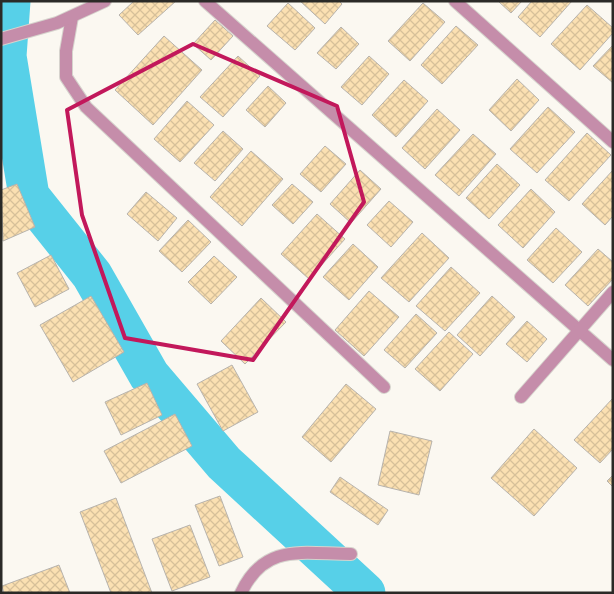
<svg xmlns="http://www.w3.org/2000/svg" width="614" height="594" font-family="'Exo 2',sans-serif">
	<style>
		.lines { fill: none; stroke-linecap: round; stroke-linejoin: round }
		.river { stroke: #57d0e8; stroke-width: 41 }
		.building { fill: url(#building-cross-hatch); stroke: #b7b3ad }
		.minor-casing { stroke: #d6d3cd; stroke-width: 14 }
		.minor { stroke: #c58daa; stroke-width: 12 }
		.marked { fill: none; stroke: #c2185b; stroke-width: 4; stroke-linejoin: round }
	</style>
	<defs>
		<pattern id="building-cross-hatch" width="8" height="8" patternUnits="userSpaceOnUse" patternTransform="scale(1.25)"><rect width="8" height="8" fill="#fbe0b2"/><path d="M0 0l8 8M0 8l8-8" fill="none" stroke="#d7c099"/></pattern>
	</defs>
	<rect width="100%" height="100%" fill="#fbf8f1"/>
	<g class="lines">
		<!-- river -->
		<path class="river" d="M10,1l-4,55 23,140 63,79 57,100 75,88 141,130"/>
	</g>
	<!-- building -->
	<g class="building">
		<path d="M134,1h42l-38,34 -19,-20z"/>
		<path d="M300,1h39l3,3 -17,20z"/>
		<path d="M498,1h24l-11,12z"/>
		<path d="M532,1h40l-32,36 -22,-20z"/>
		<path d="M288,3l27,25 -20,22 -28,-24z"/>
		<path d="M423,3l22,19 -35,39 -22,-20z"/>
		<path d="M587,5l26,23v5l-33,37 -29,-26z"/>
		<path d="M215,20l18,16 -22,24 -18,-16z"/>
		<path d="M456,26l22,19 -36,39 -21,-19z"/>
		<path d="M341,27l18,17 -23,25 -19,-16z"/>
		<path d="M164,36l38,34 -49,55 -38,-35z"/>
		<path d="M613,45v38l-20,-17z"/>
		<path d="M238,56l22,20 -37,41 -23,-20z"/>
		<path d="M369,56l20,18 -27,31 -21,-18z"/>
		<path d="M517,79l22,21 -28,31 -22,-21z"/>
		<path d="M404,80l24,21 -32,36 -24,-22z"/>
		<path d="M268,86l18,17 -21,24 -19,-17z"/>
		<path d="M187,101l27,24 -34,37 -26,-23z"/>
		<path d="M548,107l27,25 -38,41 -27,-24z"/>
		<path d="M437,109l23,21 -35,39 -23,-21z"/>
		<path d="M223,131l20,18 -28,32 -21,-18z"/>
		<path d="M587,133l24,22 -42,46 -24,-21z"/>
		<path d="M473,134l23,20 -37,42 -24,-21z"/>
		<path d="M325,146l21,18 -25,28 -21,-18z"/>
		<path d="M251,151l32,28 -41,47 -32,-29z"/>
		<path d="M497,164l23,21 -31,34 -23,-21z"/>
		<path d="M360,170l21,19 -30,34 -21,-19z"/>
		<path d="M613,170v46l-8,9 -23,-21z"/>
		<path d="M17,184l18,43 -32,14 -2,-51z"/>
		<path d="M292,184l21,18 -20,22 -21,-19z"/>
		<path d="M531,189l24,23 -32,36 -25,-23z"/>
		<path d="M146,192l31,26 -19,23 -31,-27z"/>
		<path d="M389,201l24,21 -22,25 -24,-22z"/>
		<path d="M317,214l28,25 -36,40 -28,-25z"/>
		<path d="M188,220l23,22 -29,30 -23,-21z"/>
		<path d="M556,228l26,24 -29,31 -26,-23z"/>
		<path d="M422,233l27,25 -40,44 -28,-24z"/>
		<path d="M353,244l25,23 -29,33 -26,-23z"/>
		<path d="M598,249l15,13v17l-25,27 -23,-21z"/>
		<path d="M51,255l18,34 -34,18 -18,-34z"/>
		<path d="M214,256l23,21 -26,27 -23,-22z"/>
		<path d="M451,267l29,26 -35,38 -29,-25z"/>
		<path d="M369,291l30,26 -35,39 -29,-26z"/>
		<path d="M91,296l33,56 -51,30 -33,-57z"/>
		<path d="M492,296l23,21 -35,39 -23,-21z"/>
		<path d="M261,298l25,24 -41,42 -24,-23z"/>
		<path d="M416,314l21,19 -32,35 -21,-18z"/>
		<path d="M527,321l20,18 -20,23 -21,-18z"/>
		<path d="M449,332l24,22 -33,37 -25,-22z"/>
		<path d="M232,365l26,47 -35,19 -26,-47z"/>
		<path d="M147,383l15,32 -41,20 -16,-33z"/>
		<path d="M346,384l30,25 -45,53 -29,-25z"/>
		<path d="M613,398v51l-13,14 -26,-23z"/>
		<path d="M175,414l17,32 -71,37 -17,-32z"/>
		<path d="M534,429l43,39 -43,48 -43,-38z"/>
		<path d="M390,431l42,10 -13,54 -41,-10z"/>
		<path d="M613,475v12l-6,-6z"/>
		<path d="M340,477l48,33 -10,15 -48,-33z"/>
		<path d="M220,496l23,61 -24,9 -24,-61z"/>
		<path d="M116,498l36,95h-41l-31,-81z"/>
		<path d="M190,525l20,52 -38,14 -20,-52z"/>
		<path d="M59,565l11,28h-66l-2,-7z"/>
	</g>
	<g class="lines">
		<defs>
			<g id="minor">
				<path d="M205,1l408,359"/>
				<path d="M455,1l158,141"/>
				<path d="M72,17l-6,34v26l20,30 298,280"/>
				<path d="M1,39l56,-16 48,-22"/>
				<path d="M521,397l92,-105"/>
				<path d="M241,593c24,-51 62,-39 110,-39"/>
			</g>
		</defs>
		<!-- minor casing -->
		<use href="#minor" class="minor-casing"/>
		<!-- minor -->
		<use href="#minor" class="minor"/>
	</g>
	<!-- marked area -->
	<path class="marked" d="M193,44l144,62 27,96 -111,158 -128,-22 -43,-123 -15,-105z"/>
	<!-- border -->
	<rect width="614" height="594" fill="none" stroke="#2b2a27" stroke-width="5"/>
</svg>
